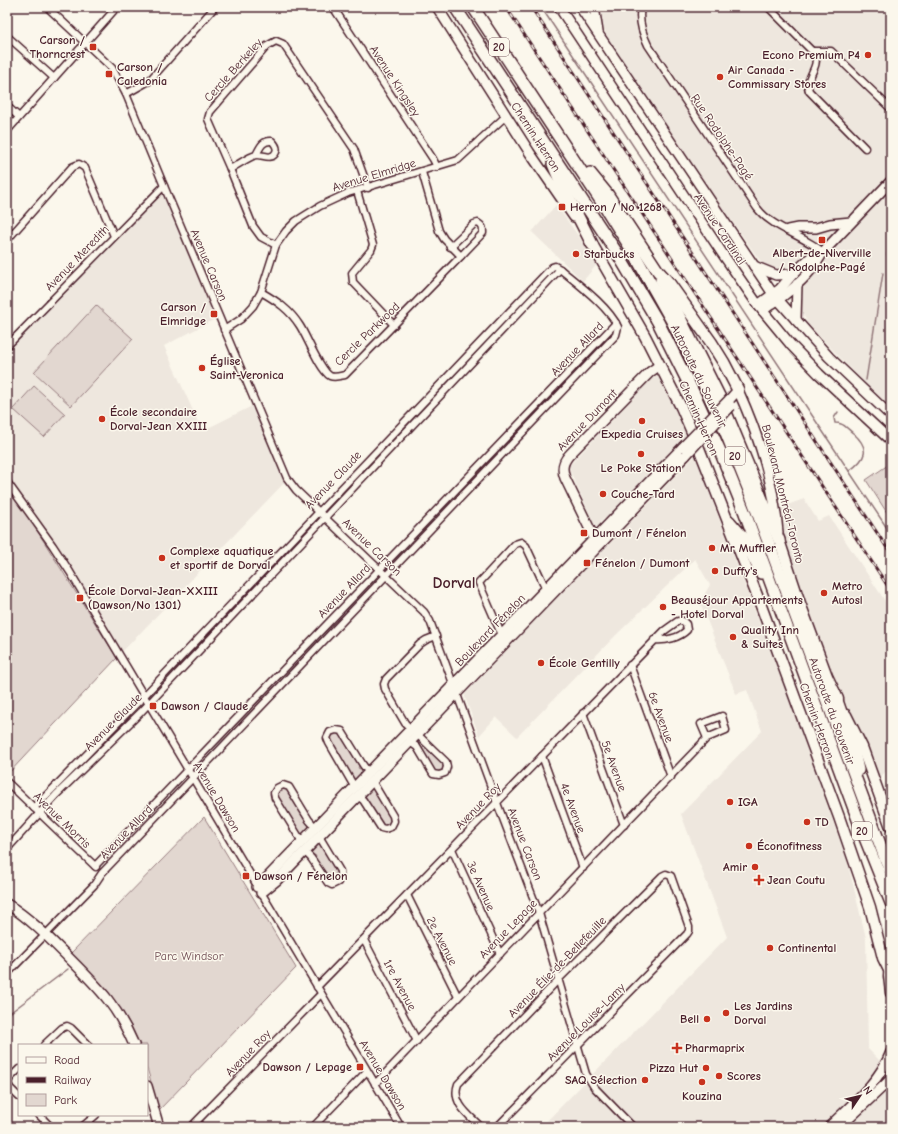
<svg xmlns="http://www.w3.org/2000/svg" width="898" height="1134" font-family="'Comic Neue',sans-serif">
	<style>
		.built { fill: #eee7de }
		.green { fill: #e2d7d0; stroke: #967b7e }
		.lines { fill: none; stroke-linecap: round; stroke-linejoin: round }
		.stream { stroke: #907477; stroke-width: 1.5 }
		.street-casing { stroke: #4a1f2b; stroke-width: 9 }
		.secondary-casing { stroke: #4a1f2b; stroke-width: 12 }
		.primary-casing { stroke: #4a1f2b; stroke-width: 13 }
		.highway-casing { stroke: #4a1f2b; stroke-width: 14 }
		.street { stroke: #fbf7ec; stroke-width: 6 }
		.secondary { stroke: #fbf7ec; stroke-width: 9 }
		.primary { stroke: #fbf7ec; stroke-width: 10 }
		.highway { stroke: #fbf7ec; stroke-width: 11 }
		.rail-casing { stroke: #4a1f2b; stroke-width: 3 }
		.rail { stroke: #fbf7ec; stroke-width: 1.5; stroke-dasharray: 4.5; stroke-linecap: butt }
		.secondary-bridge-casing { stroke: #4a1f2b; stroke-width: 12; stroke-linecap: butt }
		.secondary-bridge { stroke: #fbf7ec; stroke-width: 9 }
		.poi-dot { fill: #c8321e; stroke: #fbf7ec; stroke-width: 1.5 }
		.labels { text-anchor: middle; stroke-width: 3; stroke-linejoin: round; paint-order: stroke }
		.shield { fill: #fbf7ec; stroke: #7f6065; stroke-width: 1 }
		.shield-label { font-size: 11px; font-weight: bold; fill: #4a1f2b }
		.poi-label { font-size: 12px; font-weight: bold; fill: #4a1f2b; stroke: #fbf7ec; text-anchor: start }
		.street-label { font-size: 12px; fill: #4a1f2b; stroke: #fbf7ec }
		.park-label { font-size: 12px; fill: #704d54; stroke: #fbf7ec }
		.district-label { font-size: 16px; font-weight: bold; fill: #4a1f2b; stroke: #fbf7ec }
	</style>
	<rect width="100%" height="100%" fill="#fbf7ec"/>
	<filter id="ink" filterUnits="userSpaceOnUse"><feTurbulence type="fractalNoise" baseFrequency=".025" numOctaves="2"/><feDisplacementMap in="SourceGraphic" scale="8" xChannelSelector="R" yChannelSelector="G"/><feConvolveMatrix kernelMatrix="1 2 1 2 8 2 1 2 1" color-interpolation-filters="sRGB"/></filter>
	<g filter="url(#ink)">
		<!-- built -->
		<g class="built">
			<path d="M597,7h294v404l-83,-87 -9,-18 1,-16 5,-8 -13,-13 -11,4 -18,-8 -31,-44 -25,-30 -55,-82 -21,-36 -22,-33 -9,-18z"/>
			<path d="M163,189l54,129 -53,28 38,85 50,-25 33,76 -164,171 -114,-168v-135z"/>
			<path d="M556,205l42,58 -15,18 -51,-49z"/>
			<path d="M657,377l4,3 27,57 -82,83 -2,-2 -3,3 -1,2 1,2 -3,2 -3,-1 -25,-55 -1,-5 83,-88z"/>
			<path d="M695,456l96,248 56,156 19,78 2,111 23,23v55h-350l186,-190 -46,-123 81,-83 -15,-41 -11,4 -36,-92 10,-17 -15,-26 -79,76 -99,102 -21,-20 -17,19 -14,-39v-3l125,-131 2,-1z"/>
			<path d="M804,499l14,22 11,-5 62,94v157l-13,12 -10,-27 -40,-88 -27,-73 -16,-50 -6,-33z"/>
		</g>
		<!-- green -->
		<g class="green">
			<path d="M96,305l37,34 -62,67 -37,-34z"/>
			<path d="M34,386l31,28 -21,23 -31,-28z"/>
			<path d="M891,463v56l-25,-39z"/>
			<path d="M7,489l19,24 91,145 -110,117z"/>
			<path d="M336,733l3,1 3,3 17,29 -1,1 1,2 2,-1 2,5 -8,8 -24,-39v-6z"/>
			<path d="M420,740l23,24v5l-3,3h-4l-3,-3 -15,-27z"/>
			<path d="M282,788l4,1 2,3 22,36 -7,7 -5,-4 -20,-34v-6z"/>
			<path d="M371,788l3,2 16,27v6l-3,2h-4l-3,-2 -16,-27z"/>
			<path d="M204,817l92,151 -137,142 -12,-42v-23h-7c-17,-40 -39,-62 -69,-92z"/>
			<path d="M318,843l3,2 16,27v6l-3,2 -4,1 -3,-3 -12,-20 1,-1 -1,-2 -2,1 -2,-5z"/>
		</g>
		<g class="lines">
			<!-- stream -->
			<g class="stream">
				<path d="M541,7l308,464"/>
				<path d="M887,255l4,-16"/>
				<path d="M866,380l17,-107"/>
				<path d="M838,412l-4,6 1,5c2,0 4,0 6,1 4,1 9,7 12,9 18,16 13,26 -4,38l42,63"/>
				<path d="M7,1015l61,-46"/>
			</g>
			<defs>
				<g id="street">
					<path d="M47,7l65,61 14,26 38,92 123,292 9,12 128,122 6,9 64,174 45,118 47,161 8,13 39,40"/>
					<path d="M333,7l100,152 4,8"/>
					<path d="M641,7c-3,14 1,26 7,38l109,163c16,21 46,27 66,44"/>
					<path d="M768,7l47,47c5,14 -11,24 -6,37l56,57"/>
					<path d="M7,36l47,42"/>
					<path d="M813,51h18l60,58"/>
					<path d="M126,94l23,-13 66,-74"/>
					<path d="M7,106l12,11"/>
					<path d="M7,131l110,-124"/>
					<path d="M230,169c6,-3 20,-13 26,-14 6,-1 16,6 20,-3 2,-4 -1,-8 -4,-11 -10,-1 -12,7 -16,14"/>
					<path d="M357,191l16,54 -2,5 -19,23 1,9 41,43"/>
					<path d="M7,240l65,-73 7,-3 6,4 29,68"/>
					<path d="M276,245l-15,-8 -8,-11 -23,-57 -22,-50 2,-7 57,-66 9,-5 7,3 71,105 14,39"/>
					<path d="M450,247l24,-23 4,-1c5,3 5,5 5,10l-22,23"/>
					<path d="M261,292c16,9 29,18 39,34 7,11 20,44 30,50 5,2 10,0 15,-1l116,-119 -17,-17 -5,-8 -17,-59"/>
					<path d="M224,330l17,-11 12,-13 8,-14 15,-47 10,-14 10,-10 24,-15 28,-13 110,-33 49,-45"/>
					<path d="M7,346l157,-160"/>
					<path d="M7,482l46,64 17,26 331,555"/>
					<path d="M503,634l-4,-5 -20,-46 36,-39 6,-2 5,4 21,45"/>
					<path d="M630,665l41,112"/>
					<path d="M583,713l41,112"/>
					<path d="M411,729l-6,-6 -20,-34 -1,-5 2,-5 34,-35 6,-4 10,-4"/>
					<path d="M410,742l7,5 16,27 6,1 6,-2 2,-6 -1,-5 -29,-28"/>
					<path d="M542,756l41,112"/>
					<path d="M7,782l89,85"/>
					<path d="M355,788l-26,-45 -2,-5 3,-6 6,-2 6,1 21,34 6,8"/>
					<path d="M357,796l6,4 18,28 4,1 6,-2 3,-6 -1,-5 -21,-35"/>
					<path d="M302,842l-27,-44 -1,-5 3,-5 6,-3 6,2 20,33 7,8"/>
					<path d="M7,849l49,-54 85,-83 419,-443"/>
					<path d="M452,849l48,105"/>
					<path d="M304,851l7,7 17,25 4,2 6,-3 2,-5v-6l-21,-35"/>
					<path d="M95,866l521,-543"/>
					<path d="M407,895l51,102"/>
					<path d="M364,940l53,101"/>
					<path d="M7,974l87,-89 8,-12 514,-538 2,-8c-10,-21 -40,-43 -58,-58l-5,-3 -3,1 -408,429 -110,112"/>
					<path d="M317,987l347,-356 14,-10h5l3,3 1,6c-8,8 -21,11 -33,10"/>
					<path d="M44,1045l18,-17 5,-2 4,2 17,17"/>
					<path d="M19,1069l-9,9 -2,5 2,5 9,9"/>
					<path d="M375,1084l332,-346 19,-8 -4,-14 -21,8 6,14"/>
					<path d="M39,1115l12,12"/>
					<path d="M82,1127l14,-12"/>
					<path d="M191,1127l130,-133"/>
					<path d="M313,1127l54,-56"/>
					<path d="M481,1127c-12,-12 -30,-24 -23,-43l101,-105 103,-103 4,-2 5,2 18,51v4l-2,3 -190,193"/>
				</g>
				<g id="secondary">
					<path d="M437,7l93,146 44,64"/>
					<path d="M559,7l163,246 36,52 33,40 28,29 72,67"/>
					<path d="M580,7l193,287 56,63 62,59"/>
					<path d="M594,7l4,25"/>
					<path d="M788,230l10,-2h18l14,-4 21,-2"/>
					<path d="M754,266l22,9 17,-1"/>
					<path d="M758,305l22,-16 13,-15 18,-17 12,-5"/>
					<path d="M763,311c6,-6 14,-10 20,-15 15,-11 31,-27 40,-44l68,-71"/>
					<path d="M796,320l1,-36"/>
					<path d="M729,400l9,-10c20,44 36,94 40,142"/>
					<path d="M596,542l-31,-64c-4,-10 -2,-17 6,-25l79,-81 10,-7"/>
					<path d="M257,887l6,-5 420,-435"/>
					<path d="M261,893l16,-13 409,-425"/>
					<path d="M7,904c25,16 43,35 64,56 29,29 47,47 63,85"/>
					<path d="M147,1086l12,41"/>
					<path d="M829,1127c23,-23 50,-44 62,-75"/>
					<path d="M840,1127l51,-48"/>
				</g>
				<g id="primary">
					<path d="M592,244l53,92 36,71 18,41 61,155 79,214 31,90 13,51 6,12"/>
					<path d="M779,540l22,66 26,70 11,23"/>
					<path d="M846,715l16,32 29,80"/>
					<path d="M890,964l-1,12 2,17"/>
				</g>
				<g id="highway">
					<path d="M455,7l164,249 39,66 38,76 24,53 25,62 118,320 28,70"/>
					<path d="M473,7l130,197 29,46 40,71 28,55 24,52 28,70 139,376"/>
					<path d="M553,164l8,19 31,61"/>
					<path d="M590,173l18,22 50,76 11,12 42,59 13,21 14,27"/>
					<path d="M661,280l59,118 59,142"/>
					<path d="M729,521l14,16 18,36"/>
					<path d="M834,692l18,51 6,27"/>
				</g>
			</defs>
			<!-- street casing -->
			<use href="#street" class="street-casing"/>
			<!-- secondary casing -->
			<use href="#secondary" class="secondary-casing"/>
			<!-- primary casing -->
			<use href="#primary" class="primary-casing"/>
			<!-- highway casing -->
			<use href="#highway" class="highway-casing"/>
			<!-- street -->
			<use href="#street" class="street"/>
			<!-- secondary -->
			<use href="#secondary" class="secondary"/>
			<!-- primary -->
			<use href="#primary" class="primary"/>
			<!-- highway -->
			<use href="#highway" class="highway"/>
			<defs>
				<g id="rail">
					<path d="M506,7l385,584"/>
					<path d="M531,7l360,547"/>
				</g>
			</defs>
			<!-- rail casing -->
			<use href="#rail" class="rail-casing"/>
			<!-- rail -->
			<use href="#rail" class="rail"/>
			<defs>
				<g id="secondary-bridge">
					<path d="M683,447l46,-47"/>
					<path d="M686,455l45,-49"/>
				</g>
			</defs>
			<!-- secondary-bridge casing -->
			<use href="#secondary-bridge" class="secondary-bridge-casing"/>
			<!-- secondary-bridge -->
			<use href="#secondary-bridge" class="secondary-bridge"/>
		</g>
	</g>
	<!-- markers -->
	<g class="poi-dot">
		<rect x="89" y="43" width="8" height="8" rx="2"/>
		<circle cx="868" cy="55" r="4"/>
		<rect x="105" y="70" width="8" height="8" rx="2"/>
		<circle cx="720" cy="77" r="4"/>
		<rect x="558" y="203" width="8" height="8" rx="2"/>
		<rect x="818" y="236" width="8" height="8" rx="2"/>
		<circle cx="576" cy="254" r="4"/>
		<rect x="210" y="310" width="8" height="8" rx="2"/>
		<circle cx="202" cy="368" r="4"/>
		<circle cx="102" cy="419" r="4"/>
		<circle cx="642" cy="421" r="4"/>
		<circle cx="641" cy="454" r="4"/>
		<circle cx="603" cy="494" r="4"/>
		<rect x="580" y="529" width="8" height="8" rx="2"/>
		<circle cx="712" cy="548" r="4"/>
		<circle cx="162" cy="558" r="4"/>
		<rect x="583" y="559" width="8" height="8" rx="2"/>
		<circle cx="715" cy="571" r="4"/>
		<circle cx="824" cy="593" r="4"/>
		<rect x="76" y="594" width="8" height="8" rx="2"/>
		<circle cx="663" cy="607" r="4"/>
		<circle cx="733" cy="637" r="4"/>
		<circle cx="541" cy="663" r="4"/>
		<rect x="149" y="702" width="8" height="8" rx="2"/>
		<circle cx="730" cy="802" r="4"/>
		<circle cx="807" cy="822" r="4"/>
		<circle cx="749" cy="846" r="4"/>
		<circle cx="755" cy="867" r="4"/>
		<rect x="242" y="872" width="8" height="8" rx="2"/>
		<path d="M757 874h4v4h4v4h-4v4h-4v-4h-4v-4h4z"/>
		<circle cx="770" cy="948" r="4"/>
		<circle cx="726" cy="1013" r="4"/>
		<circle cx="707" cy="1019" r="4"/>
		<path d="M675 1042h4v4h4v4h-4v4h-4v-4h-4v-4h4z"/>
		<rect x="356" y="1063" width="8" height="8" rx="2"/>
		<circle cx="706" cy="1068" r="4"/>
		<circle cx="719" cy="1076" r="4"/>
		<circle cx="645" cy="1080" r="4"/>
		<circle cx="702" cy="1082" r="4"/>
	</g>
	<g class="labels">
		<!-- shield labels -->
		<g class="shield">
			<rect x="489" y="38" width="20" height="18" rx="3"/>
			<rect x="725" y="447" width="20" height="18" rx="3"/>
			<rect x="852" y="822" width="20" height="18" rx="3"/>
		</g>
		<g class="shield-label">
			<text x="499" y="51">20</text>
			<text x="735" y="460">20</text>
			<text x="862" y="835">20</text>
		</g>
		<!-- poi labels -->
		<g class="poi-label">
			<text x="85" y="44" text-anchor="end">Carson /<tspan x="85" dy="14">Thorncrest</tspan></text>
			<text x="860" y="59" text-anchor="end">Econo Premium P4</text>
			<text x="117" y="71">Carson /<tspan x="117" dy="14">Caledonia</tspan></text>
			<text x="728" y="74">Air Canada -<tspan x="728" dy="14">Commissary Stores</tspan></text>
			<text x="570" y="211">Herron / No 1268</text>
			<text x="822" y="257" text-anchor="middle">Albert-de-Niverville<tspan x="822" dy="14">/ Rodolphe-Pagé</tspan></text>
			<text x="584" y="258">Starbucks</text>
			<text x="206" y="311" text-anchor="end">Carson /<tspan x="206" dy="14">Elmridge</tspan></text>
			<text x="210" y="365">Église<tspan x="210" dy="14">Saint-Veronica</tspan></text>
			<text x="110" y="416">École secondaire<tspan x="110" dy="14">Dorval-Jean XXIII</tspan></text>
			<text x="642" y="438" text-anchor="middle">Expedia Cruises</text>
			<text x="641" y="472" text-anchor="middle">Le Poke Station</text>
			<text x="611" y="498">Couche-Tard</text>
			<text x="592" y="537">Dumont / Fénelon</text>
			<text x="720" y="552">Mr Muffler</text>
			<text x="170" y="555">Complexe aquatique<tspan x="170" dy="14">et sportif de Dorval</tspan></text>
			<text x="595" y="567">Fénelon / Dumont</text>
			<text x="723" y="575">Duffy's</text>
			<text x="832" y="590">Metro<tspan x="832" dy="14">Autosl</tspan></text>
			<text x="88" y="595">École Dorval-Jean-XXIII<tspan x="88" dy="14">(Dawson/No 1301)</tspan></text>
			<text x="671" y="604">Beauséjour Appartements<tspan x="671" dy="14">- Hotel Dorval</tspan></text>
			<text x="741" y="634">Quality Inn<tspan x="741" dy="14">&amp; Suites</tspan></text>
			<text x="549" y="667">École Gentilly</text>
			<text x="161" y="710">Dawson / Claude</text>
			<text x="738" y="806">IGA</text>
			<text x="815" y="826">TD</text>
			<text x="757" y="850">Éconofitness</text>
			<text x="747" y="871" text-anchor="end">Amir</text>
			<text x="254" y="880">Dawson / Fénelon</text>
			<text x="767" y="884">Jean Coutu</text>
			<text x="778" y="952">Continental</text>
			<text x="734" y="1010">Les Jardins<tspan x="734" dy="14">Dorval</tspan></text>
			<text x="699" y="1023" text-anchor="end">Bell</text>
			<text x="685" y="1052">Pharmaprix</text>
			<text x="352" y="1071" text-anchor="end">Dawson / Lepage</text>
			<text x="698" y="1072" text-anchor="end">Pizza Hut</text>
			<text x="727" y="1080">Scores</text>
			<text x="637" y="1084" text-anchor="end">SAQ Sélection</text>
			<text x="702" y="1100" text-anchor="middle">Kouzina</text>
		</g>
		<!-- street labels -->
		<g class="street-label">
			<text transform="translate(233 70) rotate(-48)" y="4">Cercle Berkeley</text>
			<text transform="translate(395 81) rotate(57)" y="4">Avenue Kingsley</text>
			<text transform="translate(536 137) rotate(57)" y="4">Chemin Herron</text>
			<text transform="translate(722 137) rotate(56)" y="4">Rue Rodolphe-Pagé</text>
			<text transform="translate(374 175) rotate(-17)" y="4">Avenue Elmridge</text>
			<text transform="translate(720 229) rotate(56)" y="4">Avenue Cardinal</text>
			<text transform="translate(77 258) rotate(-46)" y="4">Avenue Meredith</text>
			<text transform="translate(209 265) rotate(67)" y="4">Avenue Carson</text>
			<text transform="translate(367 334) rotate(-44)" y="4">Cercle Parkwood</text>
			<text transform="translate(577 349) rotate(-46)" y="4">Avenue Allard</text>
			<text transform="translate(699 376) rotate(64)" y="4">Autoroute du Souvenir</text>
			<text transform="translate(699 418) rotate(66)" y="4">Chemin Herron</text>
			<text transform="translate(587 420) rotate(-46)" y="4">Avenue Dumont</text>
			<text transform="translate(333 480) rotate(-46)" y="4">Avenue Claude</text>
			<text transform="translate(783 494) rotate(76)" y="4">Boulevard Montréal-Toronto</text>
			<text transform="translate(372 547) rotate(44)" y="4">Avenue Carson</text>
			<text transform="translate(344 591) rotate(-46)" y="4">Avenue Allard</text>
			<text transform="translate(490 630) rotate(-46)" y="4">Boulevard Fénelon</text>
			<text transform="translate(832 711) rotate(70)" y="4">Autoroute du Souvenir</text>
			<text transform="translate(661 717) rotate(70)" y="4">6e Avenue</text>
			<text transform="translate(817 721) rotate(70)" y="4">Chemin Herron</text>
			<text transform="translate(113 722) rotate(-45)" y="4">Avenue Claude</text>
			<text transform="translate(614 766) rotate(70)" y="4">5e Avenue</text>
			<text transform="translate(217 797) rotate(59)" y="4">Avenue Dawson</text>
			<text transform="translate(478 806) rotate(-46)" y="4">Avenue Roy</text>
			<text transform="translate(573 808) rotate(70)" y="4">4e Avenue</text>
			<text transform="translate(62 820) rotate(44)" y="4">Avenue Morris</text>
			<text transform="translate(126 832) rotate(-46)" y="4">Avenue Allard</text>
			<text transform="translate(525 844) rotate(69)" y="4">Avenue Carson</text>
			<text transform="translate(481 886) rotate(66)" y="4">3e Avenue</text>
			<text transform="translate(508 929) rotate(-46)" y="4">Avenue Lepage</text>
			<text transform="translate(442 941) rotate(63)" y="4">2e Avenue</text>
			<text transform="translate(557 967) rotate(-46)" y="4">Avenue Élie-de-Bellefeuille</text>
			<text transform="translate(400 985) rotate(62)" y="4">1re Avenue</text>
			<text transform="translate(586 1022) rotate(-45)" y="4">Avenue Louise-Lamy</text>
			<text transform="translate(248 1053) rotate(-46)" y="4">Avenue Roy</text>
			<text transform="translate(383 1075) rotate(59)" y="4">Avenue Dawson</text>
		</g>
		<!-- park labels -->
		<g class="park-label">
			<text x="189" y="960">Parc Windsor</text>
		</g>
		<!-- district labels -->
		<g class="district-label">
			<text x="454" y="588">Dorval</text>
		</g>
	</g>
	<!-- margin -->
	<rect width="898" height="1134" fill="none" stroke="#fbf7ec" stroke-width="24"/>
	<rect x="12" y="12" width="874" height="1110" fill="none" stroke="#4a1f2b" stroke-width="1.5" filter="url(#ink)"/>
	<!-- legend -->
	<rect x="18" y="1044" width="130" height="72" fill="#fbf7ec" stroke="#b4a19f"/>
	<rect x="26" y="1057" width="20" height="6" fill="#fbf7ec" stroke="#b4a19f"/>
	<text x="54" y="1064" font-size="12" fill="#4a1f2b">Road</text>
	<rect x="26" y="1077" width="20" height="6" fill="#4a1f2b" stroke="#b4a19f"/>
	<text x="54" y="1084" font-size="12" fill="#4a1f2b">Railway</text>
	<rect x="26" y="1094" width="20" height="12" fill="#e2d7d0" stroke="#b4a19f"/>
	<text x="54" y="1104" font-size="12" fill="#4a1f2b">Park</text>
	<!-- north arrow -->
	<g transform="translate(860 1096) rotate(55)" stroke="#fbf7ec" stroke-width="3" paint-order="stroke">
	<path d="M0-3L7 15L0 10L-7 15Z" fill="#4a1f2b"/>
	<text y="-6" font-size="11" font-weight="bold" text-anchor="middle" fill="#4a1f2b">N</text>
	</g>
</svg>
